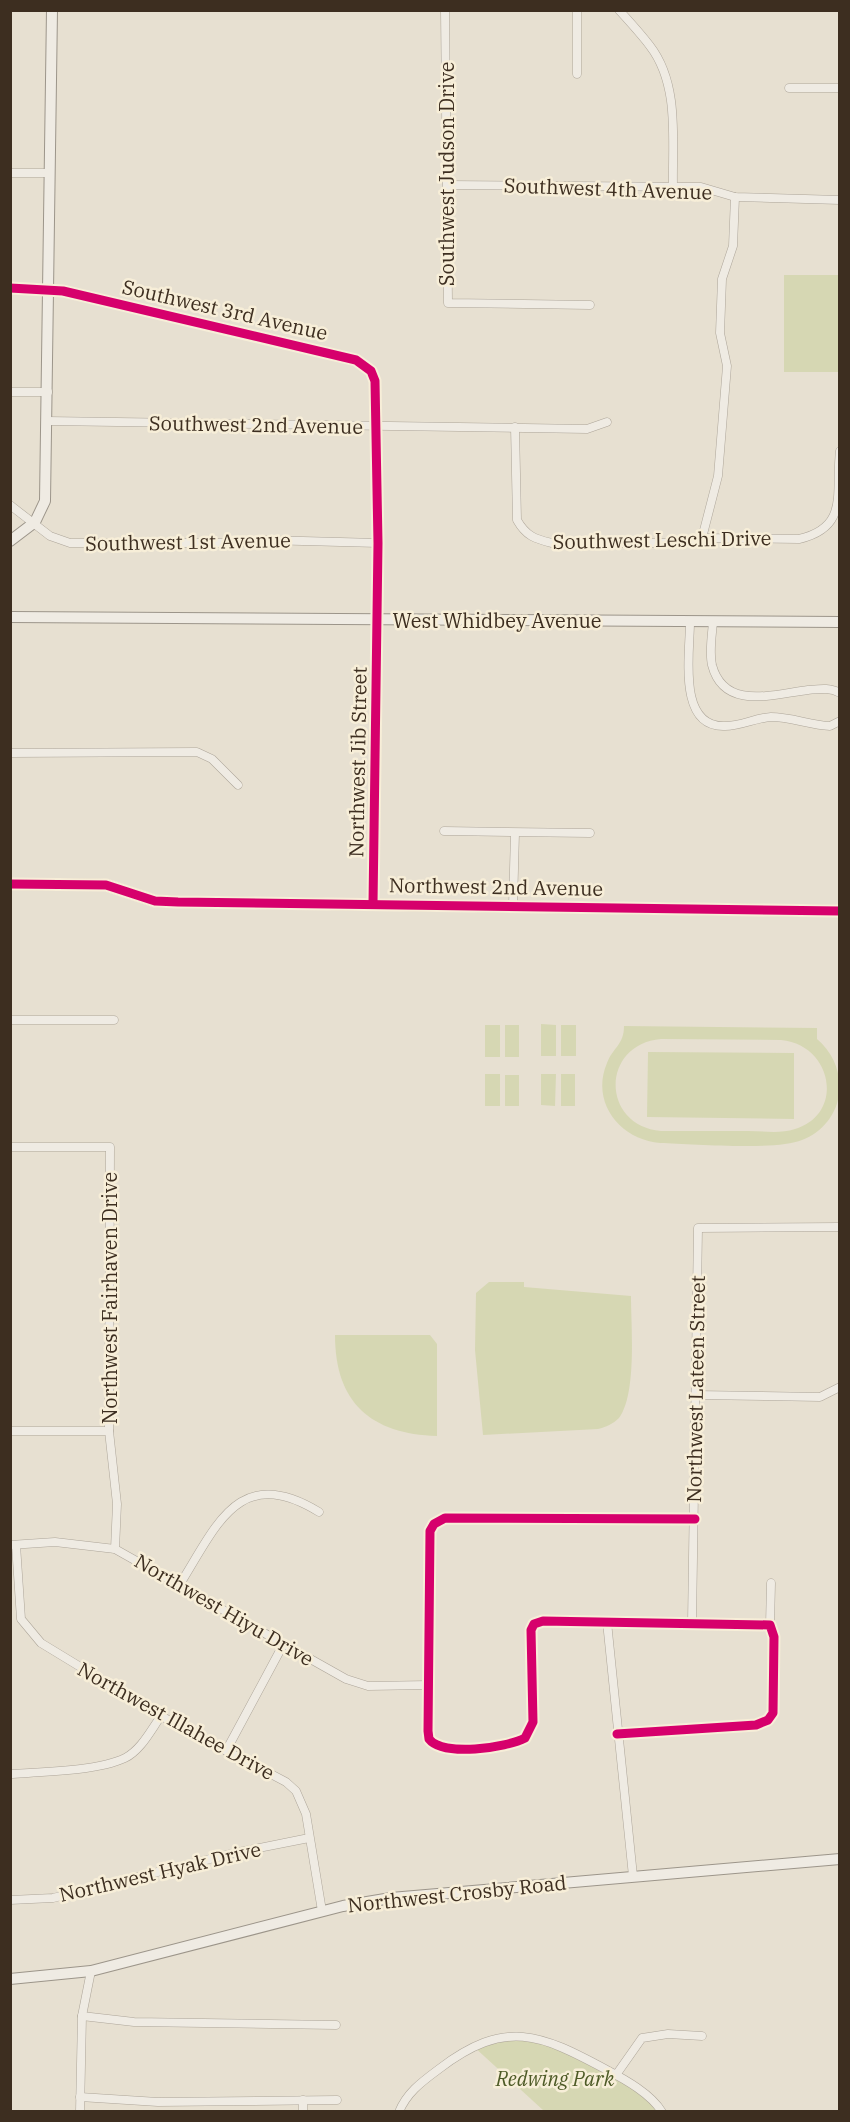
<svg xmlns="http://www.w3.org/2000/svg" width="850" height="2122" font-family="'IBM Plex Serif',serif">
	<style>
		.green { fill: #d6d7b3; fill-rule: evenodd }
		.lines { fill: none; stroke-linecap: round; stroke-linejoin: round }
		.street-casing { stroke: #ada599; stroke-width: 9 }
		.secondary-casing { stroke: #9c958a; stroke-width: 12 }
		.street { stroke: #efebe3; stroke-width: 8 }
		.secondary { stroke: #efebe3; stroke-width: 10 }
		.cycleway-casing { stroke: #f7eed8; stroke-width: 13 }
		.cycleway { stroke: #d6006c; stroke-width: 9 }
		.labels { text-anchor: middle; stroke-width: 5; stroke-linejoin: round; paint-order: stroke }
		.street-label { font-size: 20px; fill: #3d2e20; stroke: #f7eed8 }
		.park-label { font-size: 20px; font-style: italic; fill: #4d5a26; stroke: #f7eed8 }
	</style>
	<rect width="100%" height="100%" fill="#e7e0d1"/>
	<!-- green -->
	<g class="green">
		<rect x="784" y="275" width="55" height="97"/>
		<path d="M541,1024l15,1v31h-15z"/>
		<rect x="485" y="1025" width="15" height="32"/>
		<rect x="505" y="1025" width="14" height="32"/>
		<rect x="561" y="1025" width="15" height="31"/>
		<path d="M624,1026l193,2v11c16,14 24,32 22,53 -1,21 -17,41 -37,48 -27,11 -109,4 -142,3 -39,-3 -70,-40 -53,-80 6,-16 17,-18 17,-37zM661,1039l120,1c52,5 64,74 14,89 -15,5 -32,2 -47,2 -29,0 -58,0 -87,0 -61,-6 -60,-87 0,-92z"/>
		<path d="M648,1052l146,1v66l-147,-2z"/>
		<rect x="485" y="1074" width="15" height="32"/>
		<path d="M541,1074h15l-1,32 -14,-1z"/>
		<rect x="561" y="1074" width="14" height="32"/>
		<rect x="505" y="1075" width="14" height="31"/>
		<path d="M489,1282h35v5l107,9c0,30 6,98 -12,122 -6,6 -13,9 -21,11l-115,6 -8,-85 1,-57z"/>
		<path d="M335,1335h95l7,9v92c-66,-2 -102,-33 -102,-101z"/>
		<path d="M536,2038l80,37 46,36h-118l-71,-65 20,-7z"/>
	</g>
	<g class="lines">
		<defs>
			<g id="street">
				<path d="M445,10l3,293 142,2"/>
				<path d="M577,10v64"/>
				<path d="M619,10c11,12 22,24 31,36 30,39 22,95 23,141"/>
				<path d="M789,88h51"/>
				<path d="M10,173h40"/>
				<path d="M448,185l253,2 34,10 105,3"/>
				<path d="M10,288l53,3 293,69 15,11 4,10 3,162 -5,361"/>
				<path d="M10,392h38"/>
				<path d="M47,421l540,8 20,-7"/>
				<path d="M515,427l2,93c9,16 18,19 35,23h130l20,-5 97,1c51,-12 36,-47 41,-88"/>
				<path d="M10,505l40,31 20,7h168l27,-3 113,3"/>
				<path d="M702,538l16,-62 9,-110 -7,-33 2,-54 11,-33 2,-49"/>
				<path d="M690,622c0,31 -13,106 35,104 16,0 30,-8 46,-9 20,0 39,8 59,9l10,-5"/>
				<path d="M713,622c-1,13 -4,30 -1,43 12,46 61,29 96,25 11,-1 22,-3 32,3"/>
				<path d="M10,753l187,-1 15,7 26,26"/>
				<path d="M444,831l146,2"/>
				<path d="M513,905l2,-72"/>
				<path d="M10,1020h104"/>
				<path d="M10,1147h100l-1,284 8,73 -2,45"/>
				<path d="M696,1395l124,2 20,-10"/>
				<path d="M10,1431h99"/>
				<path d="M10,1545l45,-3 60,7 231,130 22,7 61,-1"/>
				<path d="M16,1545l5,74 20,24 120,73 125,66 10,9 10,23 16,97"/>
				<path d="M180,1584c37,-59 59,-121 139,-72"/>
				<path d="M607,1622l26,254"/>
				<path d="M692,1623l6,-395 142,-1"/>
				<path d="M770,1625l1,-42"/>
				<path d="M617,1734l139,-9 12,-5 5,-7 1,-76 -4,-12 -227,-4 -9,3 -3,6 2,92 -8,16c-19,10 -82,19 -96,1l-1,-8 2,-200 4,-7 11,-6 250,1"/>
				<path d="M226,1751l57,-106"/>
				<path d="M10,1774c32,-2 88,-3 115,-16 16,-8 26,-28 36,-42"/>
				<path d="M10,1900l43,-2 181,-45 75,-15"/>
				<path d="M82,2016l52,6 202,3"/>
				<path d="M616,2075l26,-37 26,-4 34,2"/>
				<path d="M80,2097l78,5 179,-2"/>
				<path d="M80,2112l2,-96 9,-45"/>
				<path d="M303,2112v-12"/>
				<path d="M399,2112c8,-20 24,-31 40,-43 67,-51 101,-35 168,1 19,10 44,24 55,42"/>
			</g>
			<g id="secondary">
				<path d="M10,541l25,-19 10,-21 7,-491"/>
				<path d="M10,617l830,5"/>
				<path d="M10,884l96,1 49,16 23,1 662,9"/>
				<path d="M10,1979l81,-8 252,-65 48,-8 449,-39"/>
			</g>
		</defs>
		<!-- street casing -->
		<use href="#street" class="street-casing"/>
		<!-- secondary casing -->
		<use href="#secondary" class="secondary-casing"/>
		<!-- street -->
		<use href="#street" class="street"/>
		<!-- secondary -->
		<use href="#secondary" class="secondary"/>
		<defs>
			<g id="cycleway">
				<path d="M10,288l53,3 293,69 15,11 4,10 3,162 -5,361"/>
				<path d="M10,884l96,1 49,16 23,1 662,9"/>
				<path d="M617,1734l139,-9 12,-5 5,-7 1,-76 -4,-12 -227,-4 -9,3 -3,6 2,92 -8,16c-19,10 -82,19 -96,1l-1,-8 2,-200 4,-7 11,-6 250,1"/>
			</g>
		</defs>
		<!-- cycleway casing -->
		<use href="#cycleway" class="cycleway-casing"/>
		<!-- cycleway -->
		<use href="#cycleway" class="cycleway"/>
	</g>
	<g class="labels">
		<!-- street labels -->
		<g class="street-label">
			<text transform="translate(447 174) rotate(-90)" y="7">Southwest Judson Drive</text>
			<text transform="translate(608 189) rotate(2)" y="7">Southwest 4th Avenue</text>
			<text transform="translate(225 310) rotate(13)" y="7">Southwest 3rd Avenue</text>
			<text transform="translate(256 425) rotate(1)" y="7">Southwest 2nd Avenue</text>
			<text transform="translate(662 540) rotate(-1)" y="7">Southwest Leschi Drive</text>
			<text transform="translate(188 542) rotate(-1)" y="7">Southwest 1st Avenue</text>
			<text x="497" y="628">West Whidbey Avenue</text>
			<text transform="translate(358 762) rotate(-89)" y="7">Northwest Jib Street</text>
			<text transform="translate(496 887) rotate(1)" y="7">Northwest 2nd Avenue</text>
			<text transform="translate(110 1298) rotate(-90)" y="7">Northwest Fairhaven Drive</text>
			<text transform="translate(696 1389) rotate(-89)" y="7">Northwest Lateen Street</text>
			<text transform="translate(224 1610) rotate(30)" y="7">Northwest Hiyu Drive</text>
			<text transform="translate(176 1721) rotate(29)" y="7">Northwest Illahee Drive</text>
			<text transform="translate(160 1872) rotate(-13)" y="7">Northwest Hyak Drive</text>
			<text transform="translate(457 1894) rotate(-6)" y="7">Northwest Crosby Road</text>
		</g>
		<!-- park labels -->
		<g class="park-label">
			<text x="555" y="2086">Redwing Park</text>
		</g>
	</g>
	<!-- border -->
	<rect width="850" height="2122" fill="none" stroke="#3d2e20" stroke-width="24"/>
</svg>
